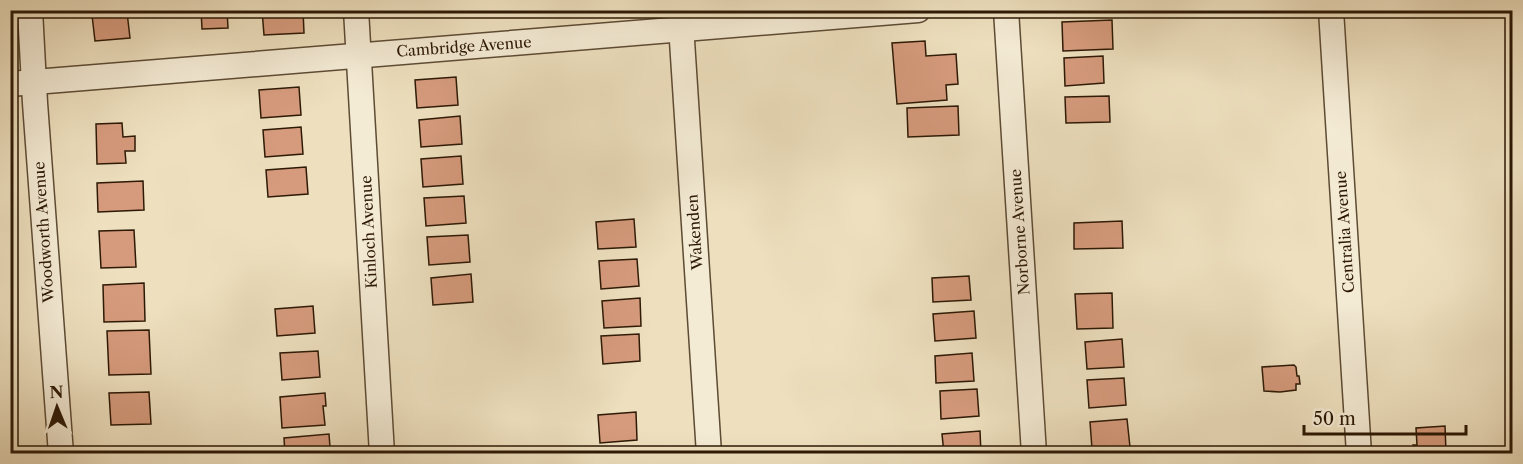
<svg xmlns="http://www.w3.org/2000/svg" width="1523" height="464" font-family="'Libre Caslon Text',serif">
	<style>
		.building { fill: #d69b7d; stroke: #2d1906; stroke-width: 1.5 }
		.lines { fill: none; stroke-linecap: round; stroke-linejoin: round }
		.lane-casing { stroke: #5d4b34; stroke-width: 15 }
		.street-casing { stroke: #5d4b34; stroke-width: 27 }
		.lane { stroke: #f4ebd5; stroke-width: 12 }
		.street { stroke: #f4ebd5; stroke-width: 24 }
		.labels { text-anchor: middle; stroke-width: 4.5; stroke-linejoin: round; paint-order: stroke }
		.street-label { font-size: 15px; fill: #2d1906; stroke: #f4ebd5 }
	</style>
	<rect width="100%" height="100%" fill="#eee0bf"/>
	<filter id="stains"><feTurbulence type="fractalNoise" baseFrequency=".00333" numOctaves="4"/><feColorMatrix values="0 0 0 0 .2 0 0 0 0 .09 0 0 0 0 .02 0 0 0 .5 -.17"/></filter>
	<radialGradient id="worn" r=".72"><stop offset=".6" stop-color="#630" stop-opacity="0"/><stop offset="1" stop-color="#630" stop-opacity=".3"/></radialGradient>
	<!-- building -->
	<g class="building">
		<path d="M201,10h26l1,18 -26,1z"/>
		<path d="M262,10h41l1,23 -40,2z"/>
		<path d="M419,10h41v4l-40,3z"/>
		<path d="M127,12l3,26 -35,3 -3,-26z"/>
		<path d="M1112,20l1,29 -50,2 -1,-29z"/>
		<path d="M925,41l1,15 30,-2 2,30 -12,1 1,15 -50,4 -5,-61z"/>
		<path d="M1103,56l1,27 -39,3 -1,-28z"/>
		<path d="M456,77l2,28 -41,3 -2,-28z"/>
		<path d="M299,87l2,28 -40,3 -2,-28z"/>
		<path d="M1109,96l1,26 -44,1 -1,-26z"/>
		<path d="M958,106l1,29 -51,2 -1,-29z"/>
		<path d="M460,116l2,28 -41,3 -2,-27z"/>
		<path d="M122,123l1,14 12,-1v15h-10l1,12 -29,1 -1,-40z"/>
		<path d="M301,127l2,27 -38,3 -2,-27z"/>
		<path d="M461,156l2,28 -40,3 -2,-28z"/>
		<path d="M306,167l2,27 -40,3 -2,-27z"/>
		<path d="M143,181l1,29 -46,2 -1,-29z"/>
		<path d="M464,196l2,27 -40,3 -2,-28z"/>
		<path d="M634,219l2,28 -38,2 -2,-27z"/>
		<path d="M1122,221l1,27 -49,1v-26z"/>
		<path d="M134,230l2,37 -35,1 -2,-37z"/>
		<path d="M468,235l2,27 -41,3 -2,-28z"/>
		<path d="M637,259l2,27 -38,3 -2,-28z"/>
		<path d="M471,274l2,28 -40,3 -2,-27z"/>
		<path d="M969,276l2,24 -38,2 -1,-24z"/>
		<path d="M144,283l1,38 -41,1 -1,-37z"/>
		<path d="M1112,293l1,35 -36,1 -2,-35z"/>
		<path d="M640,298l1,28 -37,2 -2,-27z"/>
		<path d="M313,306l2,27 -38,3 -2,-27z"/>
		<path d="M974,311l2,27 -41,3 -2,-27z"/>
		<path d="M149,330l2,44 -42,1 -2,-44z"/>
		<path d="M639,334l1,27 -37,3 -2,-28z"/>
		<path d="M1122,339l2,28 -37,2 -2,-27z"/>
		<path d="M318,351l2,26 -38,3 -2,-27z"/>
		<path d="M972,353l2,28 -38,2 -1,-27z"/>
		<path d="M1294,365l2,2 1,9h2l1,8h-4v6l-16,2 -16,-1 -2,-24z"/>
		<path d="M1124,378l2,27 -37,3 -2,-28z"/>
		<path d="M977,389l2,27 -38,3 -1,-28z"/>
		<path d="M149,392l2,32 -40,1 -2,-32z"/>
		<path d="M325,393l1,13h-3l2,19 -43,3 -2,-31z"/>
		<path d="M636,412l1,28 -37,3 -2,-28z"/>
		<path d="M1127,419l3,28 -38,2 -2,-27z"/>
		<path d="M1445,426l1,26 -32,2 -1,-9h4l-1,-17z"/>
		<path d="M980,431l1,23h-37l-2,-20z"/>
		<path d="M329,434l1,13h-3v7h-42l-1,-16z"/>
	</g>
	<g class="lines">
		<defs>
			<path id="lane" d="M1512,10v4"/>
			<g id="street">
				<path d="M30,10l5,93 26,351"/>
				<path d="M356,10l26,444"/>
				<path d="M680,10l29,444"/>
				<path d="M1006,10l28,444"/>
				<path d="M1331,10l28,444"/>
				<path d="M10,84l908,-74"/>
			</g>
		</defs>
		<!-- lane casing -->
		<use href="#lane" class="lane-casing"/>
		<!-- street casing -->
		<use href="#street" class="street-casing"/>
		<!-- lane -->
		<use href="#lane" class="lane"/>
		<!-- street -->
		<use href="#street" class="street"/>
	</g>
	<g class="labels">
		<!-- street labels -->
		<g class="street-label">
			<text transform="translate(464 47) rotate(-4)" y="5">Cambridge Avenue</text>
			<text transform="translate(44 232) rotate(-94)" y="5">Woodworth Avenue</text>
			<text transform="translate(369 232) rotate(-93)" y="5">Kinloch Avenue</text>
			<text transform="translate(695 232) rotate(-94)" y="5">Wakenden</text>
			<text transform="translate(1020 232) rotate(-94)" y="5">Norborne Avenue</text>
			<text transform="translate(1345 232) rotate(-94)" y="5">Centralia Avenue</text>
		</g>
	</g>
	<!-- margin -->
	<rect width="1523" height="464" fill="none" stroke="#eee0bf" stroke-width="36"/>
	<rect x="12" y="12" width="1499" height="440" fill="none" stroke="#2d1906" stroke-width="3"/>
	<rect x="18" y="18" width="1487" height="428" fill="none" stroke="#2d1906" stroke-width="1.5"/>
	<!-- north arrow -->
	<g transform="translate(57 407) rotate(358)" stroke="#f4ebd5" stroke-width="4.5" paint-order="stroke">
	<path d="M0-4.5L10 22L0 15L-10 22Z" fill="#2d1906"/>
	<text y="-9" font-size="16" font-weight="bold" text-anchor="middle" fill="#2d1906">N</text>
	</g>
	<!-- scale -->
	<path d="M1304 425v9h162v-9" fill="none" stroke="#2d1906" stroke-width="3"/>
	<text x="1313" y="425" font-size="18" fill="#2d1906" stroke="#f4ebd5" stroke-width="4.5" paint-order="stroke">50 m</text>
	<rect width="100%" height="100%" filter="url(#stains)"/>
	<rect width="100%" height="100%" fill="url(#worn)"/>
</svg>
